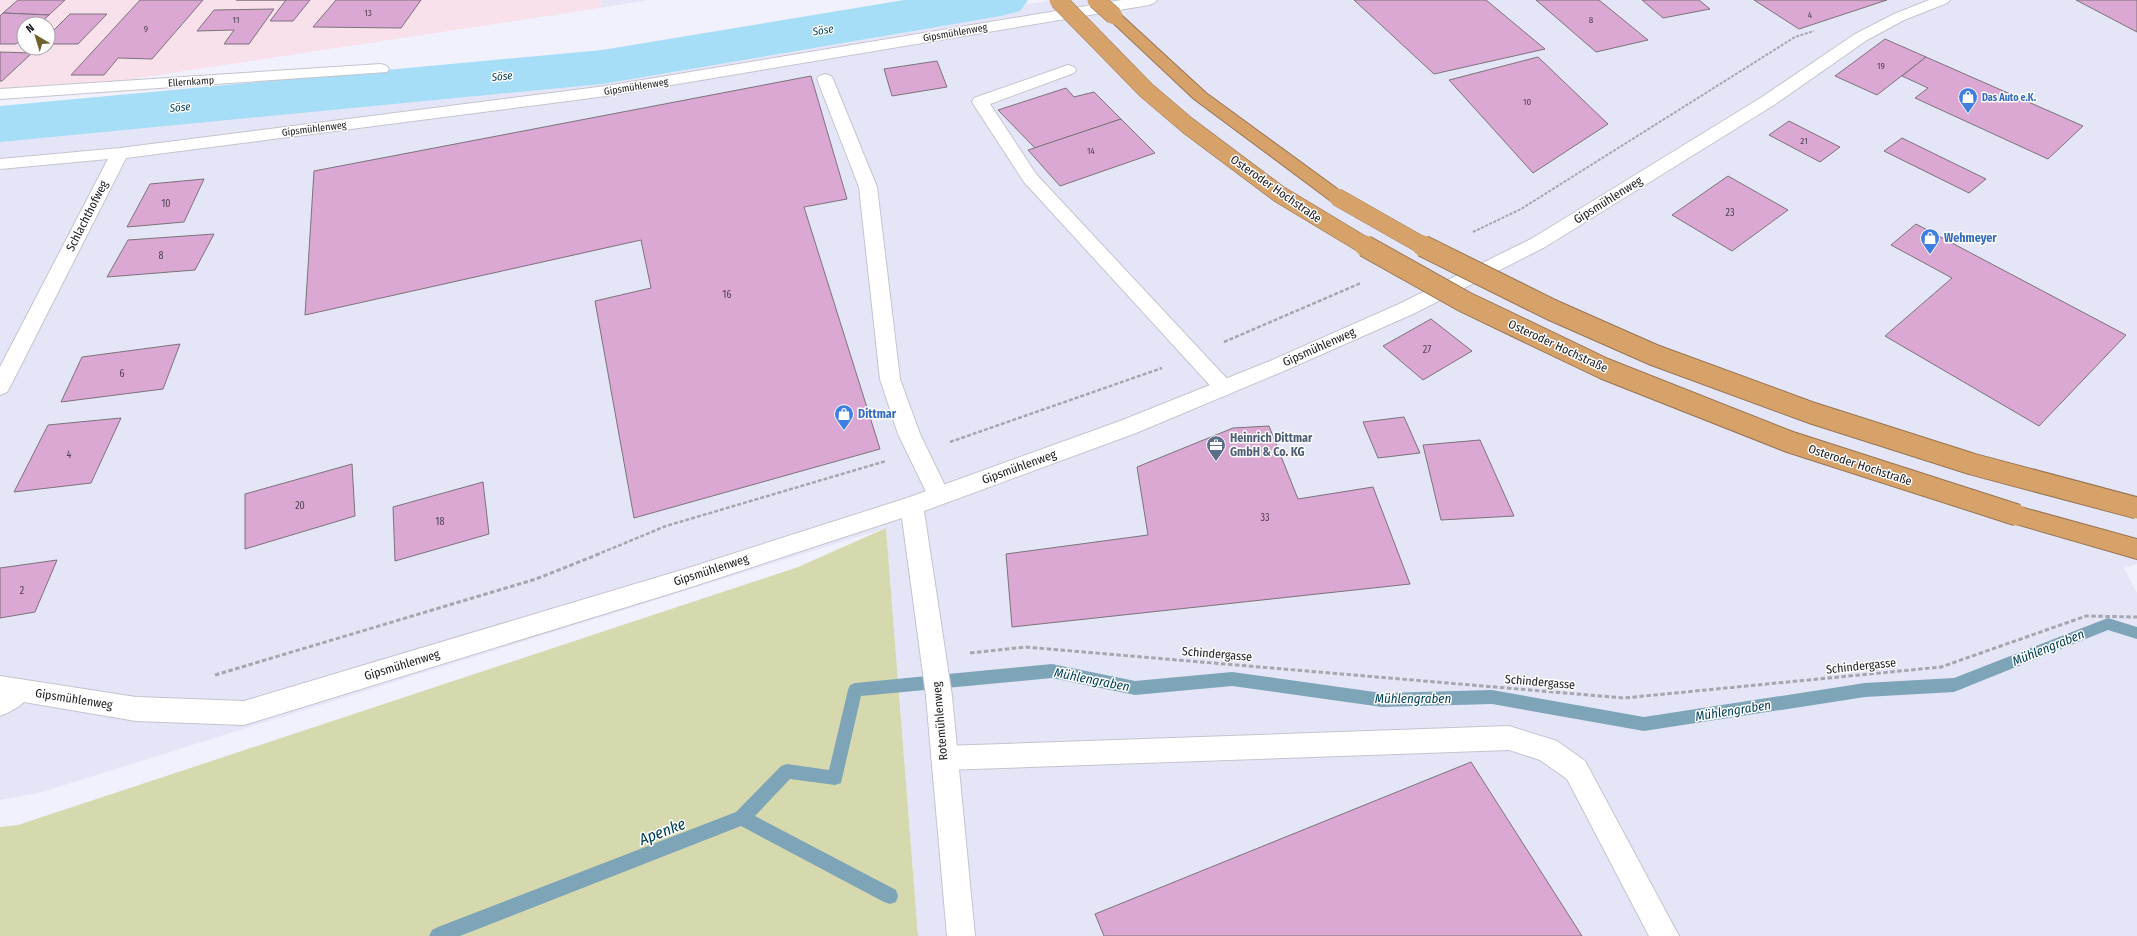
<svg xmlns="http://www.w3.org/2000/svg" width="2137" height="936" font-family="'Fira Sans Condensed',sans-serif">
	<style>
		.built { fill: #e5e5f8 }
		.industrial { fill: #f9e1ec; fill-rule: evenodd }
		.green { fill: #d6d9ae }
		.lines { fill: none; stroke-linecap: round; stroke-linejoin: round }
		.stream { fill: #7ea4b8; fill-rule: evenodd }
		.river { fill: #a6ddf7; fill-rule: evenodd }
		.building { fill: #dba7d3; stroke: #7c737a }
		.lane-casing { stroke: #c4c4cf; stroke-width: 2 }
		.street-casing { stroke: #c4c4cf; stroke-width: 2 }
		.highway-casing { stroke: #977452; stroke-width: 2 }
		.path-far2 { stroke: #a6a6af; stroke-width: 2; stroke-dasharray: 3 1.5; stroke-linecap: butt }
		.path-far1 { stroke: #a6a6af; stroke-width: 2.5; stroke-dasharray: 4 2; stroke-linecap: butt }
		.path { stroke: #a6a6af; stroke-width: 3; stroke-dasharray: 4.5 2.5; stroke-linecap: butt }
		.lane { fill: #fff; fill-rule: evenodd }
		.street { fill: #fff; fill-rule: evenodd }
		.highway { fill: #d7a26a; fill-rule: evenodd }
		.highway-bridge-far1-casing { stroke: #977452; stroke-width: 18; stroke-linecap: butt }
		.highway-bridge-casing { stroke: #977452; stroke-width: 23; stroke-linecap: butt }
		.highway-bridge-far1 { stroke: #d7a26a; stroke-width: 17 }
		.highway-bridge { stroke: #d7a26a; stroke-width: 21 }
		.labels { text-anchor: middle; stroke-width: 3; stroke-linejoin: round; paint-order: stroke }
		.far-number-label { font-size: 9px; fill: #4f4250 }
		.far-street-label { font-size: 10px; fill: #202024; stroke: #fff }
		.far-shop-label { font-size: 10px; font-weight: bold; fill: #366cbe; stroke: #fff; text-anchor: start }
		.number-label { font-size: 10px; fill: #4f4250 }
		.far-water-label { font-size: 11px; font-style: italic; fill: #014056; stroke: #fff }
		.street-label { font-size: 12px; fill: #202024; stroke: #fff }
		.shop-label { font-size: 12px; font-weight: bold; fill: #366cbe; stroke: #fff; text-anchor: start }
		.service-label { font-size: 12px; font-weight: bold; fill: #4e5e75; stroke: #fff; text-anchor: start }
		.water-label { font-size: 13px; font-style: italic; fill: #014056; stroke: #fff }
		.near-water-label { font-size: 16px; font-style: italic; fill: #014056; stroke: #fff }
	</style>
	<rect width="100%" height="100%" fill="#f1f1fd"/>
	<!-- built -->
	<g class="built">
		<path d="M601,0h48l-49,8z"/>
		<path d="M1053,0h1084v564l-13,4 13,25v343h-1219l-32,-408 -847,265 -39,7v-666l591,-57z"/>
	</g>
	<!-- industrial -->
	<path class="industrial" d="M0,0h601l-1,8 -600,91zM24,24h24v24h-24z"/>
	<!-- green -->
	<path class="green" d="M886,528l32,408h-918v-109l18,-2 780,-258z"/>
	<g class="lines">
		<!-- stream -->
		<path class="stream" d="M2108,618l29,9v12l-29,-9 -154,62 -89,5 -221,34 -152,-27 -110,3 -150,-21 -97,9 -83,-17 -191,18 -20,87 -6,2 -45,-6 -35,37 141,74 2,6 -2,6 -6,2 -6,-2 -143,-76 -281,110h-31l3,-6 6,-3 298,-115 45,-46 6,-2 42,6 19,-80 2,-5 5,-2 197,-19 83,17 97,-9 150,21 110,-3 152,27 221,-34 89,-5z"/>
		<!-- river -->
		<path class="river" d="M904,0h124l-8,11 -19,5 -399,68 -602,58v-36l602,-56z"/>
	</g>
	<!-- building -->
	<g class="building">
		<path d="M18,0h47l-16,15 -46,-2z"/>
		<path d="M140,0h63l-51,59 -34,-1 -14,17h-33z"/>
		<path d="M236,0h74l-17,21h-23l16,-21z"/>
		<path d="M336,0h85l-20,28 -88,-1z"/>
		<path d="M1354,0h132l59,49 -111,25z"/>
		<path d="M1536,0h63l49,40 -52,12z"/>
		<path d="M1642,0h57l11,9 -47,9z"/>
		<path d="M1754,0h133l-88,29z"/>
		<path d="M2076,0h61v32z"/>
		<path d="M274,9l-25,35h-25l10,-14 -37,1 17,-21z"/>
		<path d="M3,13l46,2 -10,9h-15v13l-8,7h-16v-28z"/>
		<path d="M70,14h37l-29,30h-30v-8z"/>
		<path d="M1885,39l41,18 -49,38 -42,-19z"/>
		<path d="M0,52l32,1 -30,28h-2z"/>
		<path d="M1538,57l70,67 -75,49 -84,-93z"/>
		<path d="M1926,57l157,69 -35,33 -133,-61 13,-10 -26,-12z"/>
		<path d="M937,61l10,26 -55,9 -8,-27z"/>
		<path d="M811,76l36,123 -43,8 76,242 -246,69 -39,-217 56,-13 -10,-48 -336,75 9,-144z"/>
		<path d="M1066,88l8,9 20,-5 27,27 -86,29 -37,-38z"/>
		<path d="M1121,119l34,34 -95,33 -32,-36z"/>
		<path d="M1789,121l51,26 -20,15 -51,-27z"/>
		<path d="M1902,138l84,41 -17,14 -85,-42z"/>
		<path d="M1728,176l60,34 -56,41 -60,-36z"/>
		<path d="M204,179l-20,43 -57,5 23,-43z"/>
		<path d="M1916,224l210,111 -87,91 -154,-90 67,-58 -61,-33z"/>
		<path d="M214,234l-19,36 -88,7 21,-37z"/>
		<path d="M1431,319l41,32 -49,29 -40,-34z"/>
		<path d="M180,344l-17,45 -102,13 21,-45z"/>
		<path d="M1404,417l16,36 -42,5 -15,-36z"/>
		<path d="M121,418l-30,65 -77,9 34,-67z"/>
		<path d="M1269,426l29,73 75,-12 37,97 -398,43 -6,-73 142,-19 -11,-68 96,-39z"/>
		<path d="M1480,440l34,76 -73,4 -18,-75z"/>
		<path d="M352,464l3,52 -110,33v-55z"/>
		<path d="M483,482l6,52 -94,27 -2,-54z"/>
		<path d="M57,560l-22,52 -35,6v-50z"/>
		<path d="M1471,762l111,174h-478l-9,-22z"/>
	</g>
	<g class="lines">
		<defs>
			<g id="lane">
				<path d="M1068,65l6,2 2,3 -2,3 -84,31 46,70 195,209 3,5 -3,5 -7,3 -7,-3 -193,-211 -52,-80 2,-4z"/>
				<path d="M825,74l6,2 2,3 44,108 23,192 20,55 30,62 -3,6 -8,3 -8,-3 -33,-68 -18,-55 -21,-192 -42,-108 2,-3z"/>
				<path d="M20,679l9,3 4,8c-6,13 -20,21 -33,26v-26z"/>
				<path d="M1509,726l48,15 28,20 94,175h-30l-82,-157 -27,-19 -31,-10 -565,20 -9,-3 -4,-9 4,-9 9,-3z"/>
			</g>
			<g id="street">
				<path d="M1122,0h35l-3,3 -5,2 -543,91 -480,62 -116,229 -3,5 -7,3v-28l108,-208 -108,10v-10l120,-11 486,-62z"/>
				<path d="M1929,0h21l-3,3 -43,17 -37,20 -93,65 -229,142 -132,67 -129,57 -148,62 -212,78 28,185 23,240h-28l-21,-240 -24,-178 -217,71 -441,136 -108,-4 -136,-23v-22l136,21 108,4 441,-132 222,-71 213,-77 150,-60 129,-57 132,-65 231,-142 93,-63 39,-20z"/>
				<path d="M381,64l6,2 2,3 -2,3 -387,27v-10z"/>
			</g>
			<g id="highway">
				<path d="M1114,11l5,2 87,80 137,100 3,4 -3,4 -6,2 -6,-2 -137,-102 -85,-80 -3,-3 3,-3z"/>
				<path d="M2017,506l120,33v20l-128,-37 -3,-7 3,-7z"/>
			</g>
		</defs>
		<!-- lane casing -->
		<use href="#lane" class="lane-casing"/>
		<!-- street casing -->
		<use href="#street" class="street-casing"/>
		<!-- highway casing -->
		<use href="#highway" class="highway-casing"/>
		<!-- path-far2 -->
		<path class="path-far2" d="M1473,232l48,-23 274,-172 19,-6"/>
		<!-- path-far1 -->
		<g class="path-far1">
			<path d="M1224,342l137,-59"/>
			<path d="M950,442l212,-74"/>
			<path d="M596,555l70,-29 220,-65"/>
		</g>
		<!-- path -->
		<g class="path">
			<path d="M970,653l55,-6 599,51 317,-31 145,-51 51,1"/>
			<path d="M215,675l321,-96 63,-25"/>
		</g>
		<!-- lane -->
		<use href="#lane" class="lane"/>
		<!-- street -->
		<use href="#street" class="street"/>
		<!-- highway -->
		<use href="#highway" class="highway"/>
		<defs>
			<g id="highway-bridge-far1">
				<path d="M1058,0l88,90 41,35 92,69 88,53"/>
				<path d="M1096,0l18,16"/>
				<path d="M1337,197l88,50"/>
			</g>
			<g id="highway-bridge">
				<path d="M1365,246l100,56 140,67 185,73 227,73"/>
				<path d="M1423,246l129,64 102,45 158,58 160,51 165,44"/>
			</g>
		</defs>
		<!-- highway-bridge-far1 casing -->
		<use href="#highway-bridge-far1" class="highway-bridge-far1-casing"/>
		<!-- highway-bridge casing -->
		<use href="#highway-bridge" class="highway-bridge-casing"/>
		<!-- highway-bridge-far1 -->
		<use href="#highway-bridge-far1" class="highway-bridge-far1"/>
		<!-- highway-bridge -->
		<use href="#highway-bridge" class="highway-bridge"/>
	</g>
	<!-- icons -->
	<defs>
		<symbol id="shop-pin" viewBox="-11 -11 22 30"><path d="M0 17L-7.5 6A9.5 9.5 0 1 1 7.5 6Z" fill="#3f7fe0" stroke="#fff"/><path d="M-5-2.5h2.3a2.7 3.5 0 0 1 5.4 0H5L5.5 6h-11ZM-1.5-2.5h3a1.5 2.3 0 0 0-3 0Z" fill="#fff"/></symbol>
		<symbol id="office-pin" viewBox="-11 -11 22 30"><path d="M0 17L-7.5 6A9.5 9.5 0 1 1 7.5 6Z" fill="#5c6f8a" stroke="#fff"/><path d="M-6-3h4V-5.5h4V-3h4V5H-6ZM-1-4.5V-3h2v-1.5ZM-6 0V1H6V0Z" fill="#fff"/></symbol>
	</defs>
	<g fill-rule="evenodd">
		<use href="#shop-pin" x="1957" y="86" width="22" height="30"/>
		<use href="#shop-pin" x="1919" y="227" width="22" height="30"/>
		<use href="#shop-pin" x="833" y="403" width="22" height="30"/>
		<use href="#office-pin" x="1205" y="434" width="22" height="30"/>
	</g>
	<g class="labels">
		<!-- far-number labels -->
		<g class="far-number-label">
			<text x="368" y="16">13</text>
			<text x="1810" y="18">4</text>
			<text x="236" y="23">11</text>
			<text x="1591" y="23">8</text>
			<text x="146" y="32">9</text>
			<text x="1881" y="69">19</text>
			<text x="1527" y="105">10</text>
			<text x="1804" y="144">21</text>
			<text x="1091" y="154">14</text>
		</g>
		<!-- far-street labels -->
		<g class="far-street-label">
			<text transform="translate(955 32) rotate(-10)" y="4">Gipsmühlenweg</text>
			<text transform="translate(191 81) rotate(-4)" y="4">Ellernkamp</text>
			<text transform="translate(636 86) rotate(-9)" y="4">Gipsmühlenweg</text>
			<text transform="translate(314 128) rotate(-7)" y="4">Gipsmühlenweg</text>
		</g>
		<!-- far-shop labels -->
		<g class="far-shop-label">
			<text x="1982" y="101">Das Auto e.K.</text>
		</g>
		<!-- number labels -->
		<g class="number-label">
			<text x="166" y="207">10</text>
			<text x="1730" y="216">23</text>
			<text x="161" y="259">8</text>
			<text x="727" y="298">16</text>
			<text x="1427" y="353">27</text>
			<text x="122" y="377">6</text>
			<text x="69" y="458">4</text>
			<text x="300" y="509">20</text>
			<text x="1265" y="521">33</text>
			<text x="440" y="525">18</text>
			<text x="22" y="594">2</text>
		</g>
		<!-- far-water labels -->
		<g class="far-water-label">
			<text transform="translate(823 30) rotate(-9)" y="4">Söse</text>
			<text transform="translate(502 76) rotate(-5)" y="4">Söse</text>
			<text transform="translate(180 107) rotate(-5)" y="4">Söse</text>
		</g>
		<!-- street labels -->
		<g class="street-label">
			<text transform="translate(1276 189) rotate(35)" y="4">Osteroder Hochstraße</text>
			<text transform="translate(1608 200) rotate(-32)" y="4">Gipsmühlenweg</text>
			<text transform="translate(87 216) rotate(-63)" y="4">Schlachthofweg</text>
			<text transform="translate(1558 346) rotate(25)" y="4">Osteroder Hochstraße</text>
			<text transform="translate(1319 347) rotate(-24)" y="4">Gipsmühlenweg</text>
			<text transform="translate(1860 465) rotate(18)" y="4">Osteroder Hochstraße</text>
			<text transform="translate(1019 467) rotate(-20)" y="4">Gipsmühlenweg</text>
			<text transform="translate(711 570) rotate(-18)" y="4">Gipsmühlenweg</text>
			<text transform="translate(1217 654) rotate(5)" y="4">Schindergasse</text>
			<text transform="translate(402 665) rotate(-17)" y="4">Gipsmühlenweg</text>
			<text transform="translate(1861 666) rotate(-6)" y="4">Schindergasse</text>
			<text transform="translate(1540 682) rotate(5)" y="4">Schindergasse</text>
			<text transform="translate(74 699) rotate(9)" y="4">Gipsmühlenweg</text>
			<text transform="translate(940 721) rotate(-95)" y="4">Rotemühlenweg</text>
		</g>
		<!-- shop labels -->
		<g class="shop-label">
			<text x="1944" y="242">Wehmeyer</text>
			<text x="858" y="418">Dittmar</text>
		</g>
		<!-- service labels -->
		<g class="service-label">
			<text x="1230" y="442">Heinrich Dittmar<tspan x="1230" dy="14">GmbH &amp; Co. KG</tspan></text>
		</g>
		<!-- water labels -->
		<g class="water-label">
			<text transform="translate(2048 647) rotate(-22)" y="5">Mühlengraben</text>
			<text transform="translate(1092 679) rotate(11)" y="5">Mühlengraben</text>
			<text x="1413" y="703">Mühlengraben</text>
			<text transform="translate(1733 710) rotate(-9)" y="5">Mühlengraben</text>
		</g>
		<!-- near-water labels -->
		<g class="near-water-label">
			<text transform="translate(662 831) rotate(-21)" y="6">Apenke</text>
		</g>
	</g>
	<!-- north arrow -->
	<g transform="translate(36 36) rotate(322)"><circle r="19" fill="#ffffff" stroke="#a6a6a7"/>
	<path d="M0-3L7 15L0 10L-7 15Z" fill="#6f622f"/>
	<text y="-6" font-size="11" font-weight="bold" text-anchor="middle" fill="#202024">N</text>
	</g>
</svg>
